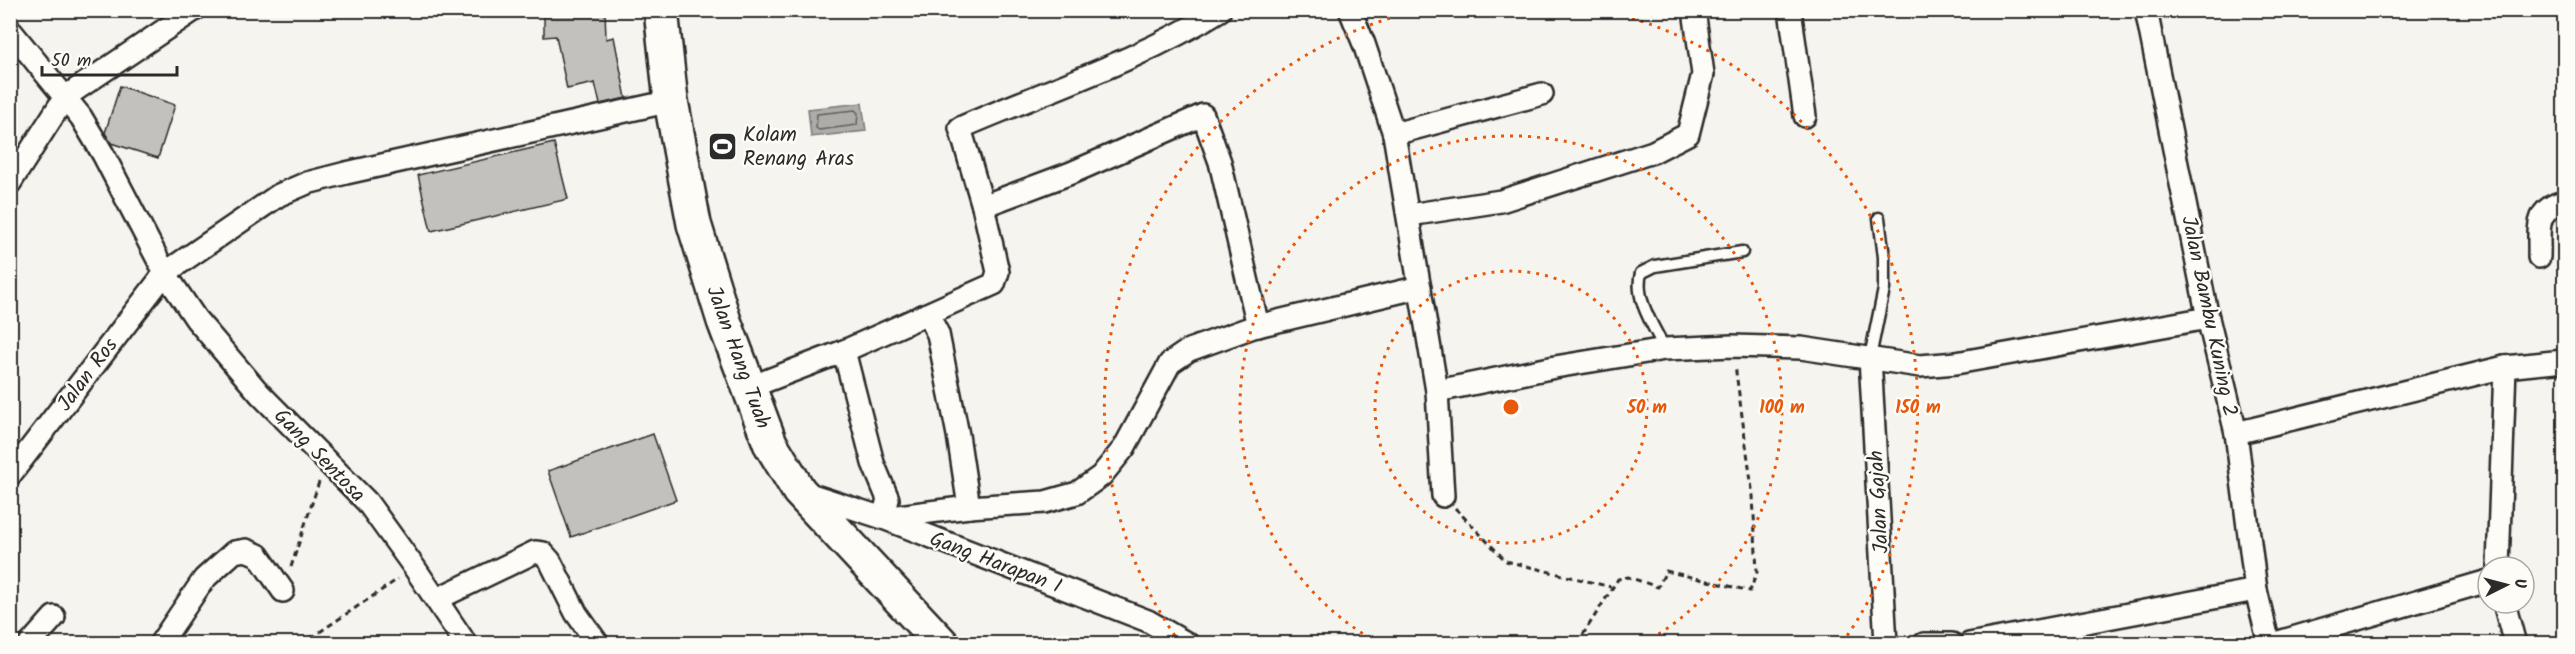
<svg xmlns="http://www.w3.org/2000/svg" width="2575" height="654" font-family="Kalam,sans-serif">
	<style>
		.water { fill: #adaca9; stroke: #797877; stroke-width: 1.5 }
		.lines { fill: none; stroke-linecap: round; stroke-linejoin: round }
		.shore { stroke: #5f5f5d; stroke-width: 1.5 }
		.building { fill: #c2c1be; stroke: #2b2b2b; stroke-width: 1.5 }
		.lane-casing { stroke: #2b2b2b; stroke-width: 15 }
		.street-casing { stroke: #2b2b2b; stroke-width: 26 }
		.primary-casing { stroke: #2b2b2b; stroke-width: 38 }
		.path { stroke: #2b2b2b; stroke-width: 3; stroke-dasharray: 6 4.5; stroke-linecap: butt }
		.lane { stroke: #fdfcf7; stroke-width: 10 }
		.street { stroke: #fdfcf7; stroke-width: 21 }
		.primary { stroke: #fdfcf7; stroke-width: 33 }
		.ring { fill: none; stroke: #e8590c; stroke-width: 3; stroke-dasharray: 3 6 }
		.labels { text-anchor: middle; stroke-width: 5; stroke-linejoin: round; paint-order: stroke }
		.poi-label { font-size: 21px; fill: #2b2b2b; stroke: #fdfcf7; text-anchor: start }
		.street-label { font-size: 21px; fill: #2b2b2b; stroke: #fdfcf7 }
		.centre { fill: #e8590c; stroke: #fdfcf7; stroke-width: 3 }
		.ring-label { font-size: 18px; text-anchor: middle; font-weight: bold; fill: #e8590c; stroke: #fdfcf7; stroke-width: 5; stroke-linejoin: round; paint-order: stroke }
	</style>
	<rect width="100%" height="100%" fill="#f5f4ef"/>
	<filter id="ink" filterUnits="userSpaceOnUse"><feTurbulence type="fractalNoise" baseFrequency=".0167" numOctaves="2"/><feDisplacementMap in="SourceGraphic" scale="12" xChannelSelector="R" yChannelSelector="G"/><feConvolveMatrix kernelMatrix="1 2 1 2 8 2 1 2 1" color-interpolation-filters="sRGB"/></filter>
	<g filter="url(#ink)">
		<!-- water -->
		<path class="water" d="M862,103l4,28 -55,6 -3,-28z"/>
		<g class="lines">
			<!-- shore -->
			<path class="shore" d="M855,110l3,3 -1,12 -38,5 -3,-2 1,-14z"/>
		</g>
		<!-- building -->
		<g class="building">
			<path d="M544,10h61l1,29 8,-2 12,61 -26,6 -5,-21 -28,6 -11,-53 -12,1z"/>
			<path d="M120,86l55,19 -17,53 -47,-15 -6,-10z"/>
			<path d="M554,143l14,56 -137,32 -13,-56z"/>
			<path d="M653,434l23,66 -105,37 -23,-66z"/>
		</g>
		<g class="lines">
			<defs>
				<g id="lane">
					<path d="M1665,349c-11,-22 -31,-50 -24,-76l14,-7 87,-14"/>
					<path d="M1870,357l14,-68v-32l-5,-39"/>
				</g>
				<g id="street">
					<path d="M1350,10l14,34 30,90 43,257 6,105"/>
					<path d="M1790,10l15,106"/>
					<path d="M2146,10l62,308 28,115 20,157 13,54"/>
					<path d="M10,30l71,87 22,37 62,119 31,46 64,75 107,108 47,65 52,77"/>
					<path d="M1394,134l148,-40"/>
					<path d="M10,183l55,-86 129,-87"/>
					<path d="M983,206l88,-33 132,-58 17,47 38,164"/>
					<path d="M1409,215l92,-14 152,-49 35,-18 15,-60 -9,-64"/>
					<path d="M2539,257c1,-27 -6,-48 25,-55"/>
					<path d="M844,351l29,112 15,36 -5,19 86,-11 -11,-72 -20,-101 -10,-19"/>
					<path d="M1870,357l16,287"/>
					<path d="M748,388l96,-37 150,-67 4,-12 -15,-66 -23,-78c87,-38 179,-67 260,-118"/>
					<path d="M1437,391l118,-24 110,-18 67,-3 69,2 119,18 36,-3 252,-45"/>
					<path d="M2236,433l269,-66 59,-6"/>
					<path d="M10,475l155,-202 114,-78 28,-12 39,-10 325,-72"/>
					<path d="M806,493l77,25 265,103 40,23"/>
					<path d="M969,507l76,-5 32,-9 24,-17 23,-28 46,-85 19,-13 64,-23 167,-40"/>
					<path d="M2498,567l7,-200"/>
					<path d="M437,599l98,-47 8,1 7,8 26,52 22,31"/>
					<path d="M2504,603l11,41"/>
					<path d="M30,644l24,-27"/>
					<path d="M160,644l44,-65 30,-27 12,-2 12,5 25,36"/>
					<path d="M1924,644h28"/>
					<path d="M1969,644l287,-54"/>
					<path d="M2272,644l216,-63"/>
				</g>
				<path id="primary" d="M661,10l10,91 23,123 30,97 46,122 29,48 143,153"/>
			</defs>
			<!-- lane casing -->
			<use href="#lane" class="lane-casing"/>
			<!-- street casing -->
			<use href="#street" class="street-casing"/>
			<!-- primary casing -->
			<use href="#primary" class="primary-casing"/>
			<!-- path -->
			<g class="path">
				<path d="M1455,508l51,53 105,26"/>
				<path d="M291,567l28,-85"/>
				<path d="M302,644l96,-65"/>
				<path d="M1577,644l41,-65 10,-2 30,10 8,-16 84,20 7,-19 -4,-76 -18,-131"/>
			</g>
			<!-- lane -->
			<use href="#lane" class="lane"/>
			<!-- street -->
			<use href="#street" class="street"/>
			<!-- primary -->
			<use href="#primary" class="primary"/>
		</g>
	</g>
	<!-- distance rings -->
	<g class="ring">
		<circle cx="1511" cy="407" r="136"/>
		<path d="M1378 643A271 271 0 1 1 1644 643"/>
		<path d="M1180 643A407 407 0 0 1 1416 11M1606 11A407 407 0 0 1 1842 643"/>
	</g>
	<!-- icons -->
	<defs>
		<symbol id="stadium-square" viewBox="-11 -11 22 22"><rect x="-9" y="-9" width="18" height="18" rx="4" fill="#2b2b2b" stroke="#fdfcf7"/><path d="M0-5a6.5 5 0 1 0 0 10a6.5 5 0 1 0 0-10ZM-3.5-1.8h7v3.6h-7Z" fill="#fff"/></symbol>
	</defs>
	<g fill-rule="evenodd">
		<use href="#stadium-square" x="706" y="130" width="33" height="33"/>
	</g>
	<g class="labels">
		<!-- poi labels -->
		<g class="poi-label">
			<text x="743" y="141">Kolam<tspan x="743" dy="24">Renang Aras</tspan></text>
		</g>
		<!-- street labels -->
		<g class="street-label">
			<text transform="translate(2210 316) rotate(78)" y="7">Jalan Bambu Kuning 2</text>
			<text transform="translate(739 357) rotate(70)" y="7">Jalan Hang Tuah</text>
			<text transform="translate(87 374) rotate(-53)" y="7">Jalan Ros</text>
			<text transform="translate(320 455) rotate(46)" y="7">Gang Sentosa</text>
			<text transform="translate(1878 502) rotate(-93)" y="7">Jalan Gajah</text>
			<text transform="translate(996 562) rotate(21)" y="7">Gang Harapan I</text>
		</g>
	</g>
	<circle cx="1511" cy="407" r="9" class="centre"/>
	<g class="ring-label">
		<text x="1647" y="413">50 m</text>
		<text x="1782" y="413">100 m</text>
		<text x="1918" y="413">150 m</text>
	</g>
	<!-- margin -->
	<rect width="2575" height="654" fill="none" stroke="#fdfcf7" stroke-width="36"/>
	<rect x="18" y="18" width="2539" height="618" fill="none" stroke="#2b2b2b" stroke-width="2" filter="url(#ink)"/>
	<!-- north arrow -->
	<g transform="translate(2506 585) rotate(84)"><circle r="28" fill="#fdfcf7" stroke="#a9a8a5" stroke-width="1.5"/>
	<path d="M0-4.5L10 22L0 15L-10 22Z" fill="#2b2b2b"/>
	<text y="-9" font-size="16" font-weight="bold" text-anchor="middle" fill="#2b2b2b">U</text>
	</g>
	<!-- scale -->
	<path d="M42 66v9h135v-9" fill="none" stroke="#2b2b2b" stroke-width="3"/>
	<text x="51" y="66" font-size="18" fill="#2b2b2b" stroke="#fdfcf7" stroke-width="4.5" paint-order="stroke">50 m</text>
</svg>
